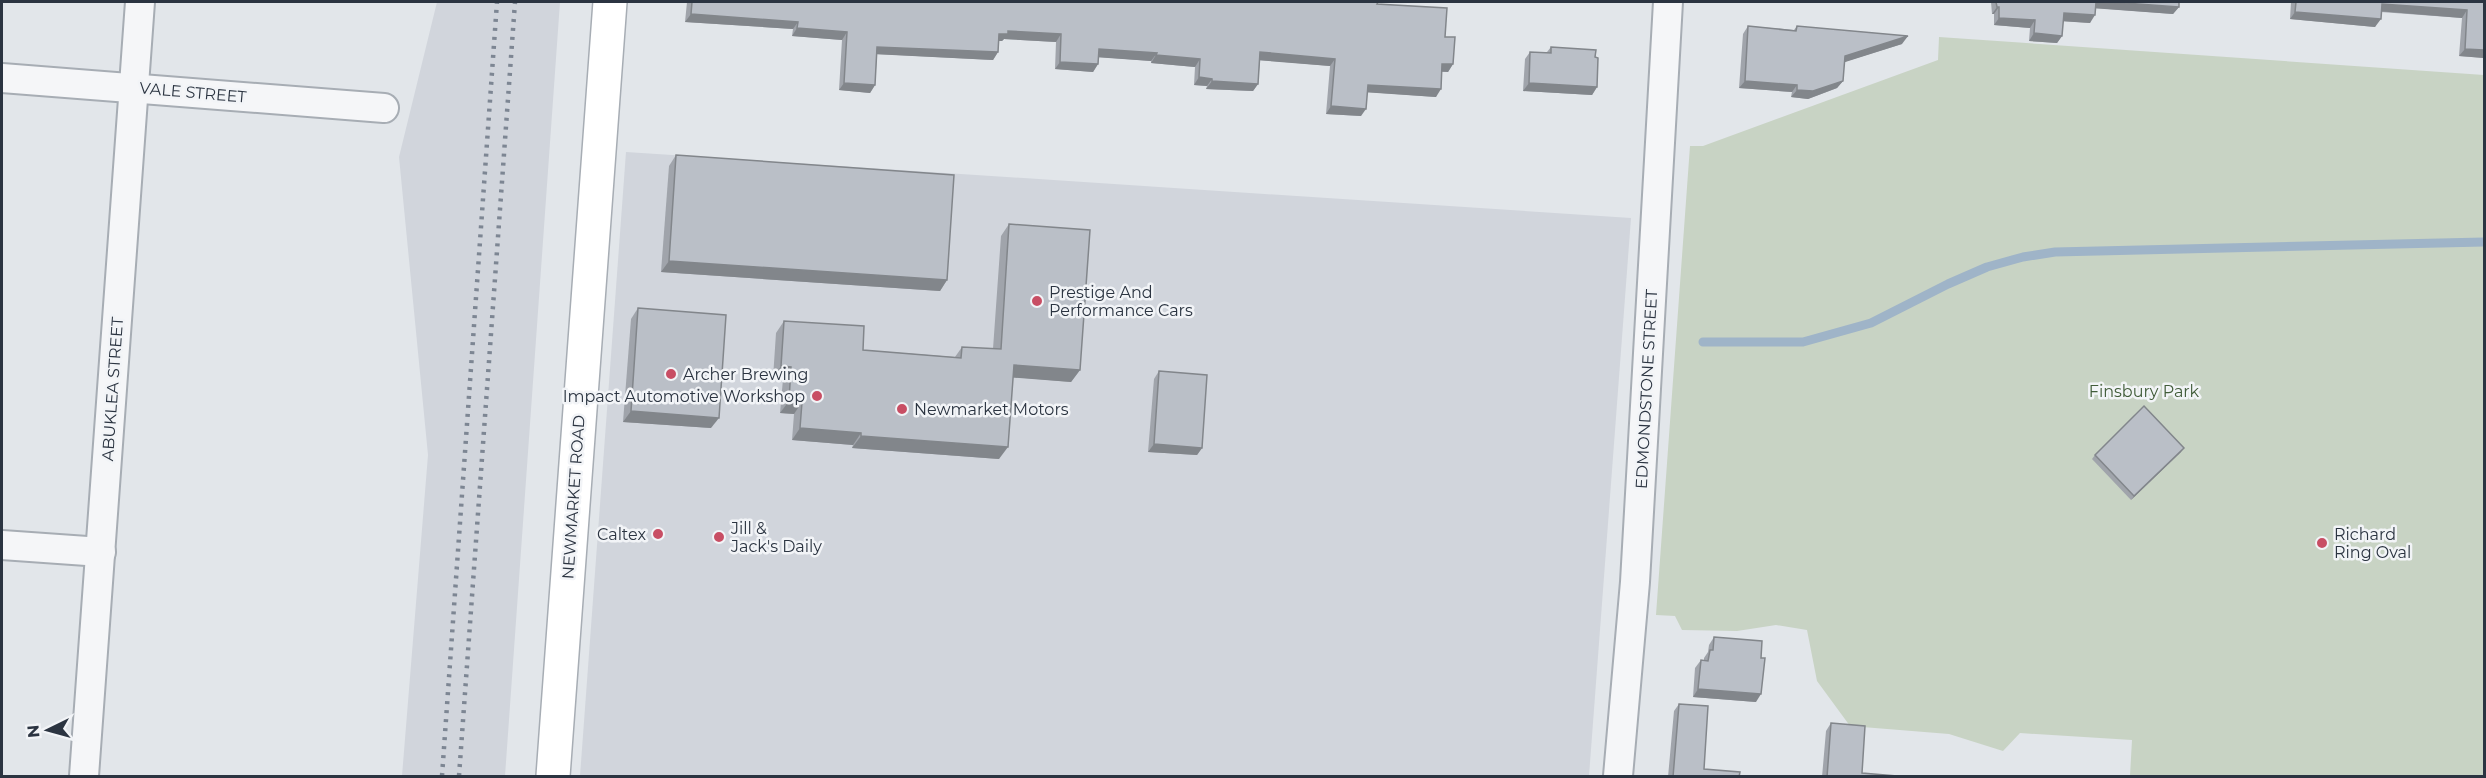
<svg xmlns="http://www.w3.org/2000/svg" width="2486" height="778" font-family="Montserrat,sans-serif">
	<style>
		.built { fill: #d1d5dc }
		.green { fill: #c8d3c4 }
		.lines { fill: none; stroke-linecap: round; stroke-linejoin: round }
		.stream { stroke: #9fb4c8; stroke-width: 9 }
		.minor-casing { stroke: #a7adb4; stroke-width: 32 }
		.secondary-casing { stroke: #a7adb4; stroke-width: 36 }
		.minor { stroke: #f5f6f8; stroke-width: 28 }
		.secondary { stroke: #fff; stroke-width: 33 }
		.rail { stroke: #7d8693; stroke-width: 4.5; stroke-dasharray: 3 6; stroke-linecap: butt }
		.wall { fill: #a0a4ab }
		.shaded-wall { fill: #82868b }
		.building { fill: #babfc7; stroke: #82868b; stroke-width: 1.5 }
		.poi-dot { fill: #c84e64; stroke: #f2f4f7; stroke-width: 2 }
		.labels { text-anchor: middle; stroke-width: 5; stroke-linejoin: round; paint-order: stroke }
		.street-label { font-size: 16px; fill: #2b3441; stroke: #f2f4f7 }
		.poi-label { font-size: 16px; fill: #2b3441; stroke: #f2f4f7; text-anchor: start }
		.park-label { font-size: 16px; fill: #415c39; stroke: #f2f4f7 }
	</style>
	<rect width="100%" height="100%" fill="#e2e6ea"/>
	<!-- built -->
	<g class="built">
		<path d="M437,2h123l-55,774h-103l26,-321 -29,-298z"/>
		<path d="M626,152l1005,66 -42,558h-1009z"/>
	</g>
	<!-- green -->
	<path class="green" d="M1939,37l545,38v701h-354l2,-36 -112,-7 -17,18 -54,-17 -99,-8 -33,-45 -10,-51 -31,-5 -39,6 -55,-1 -7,-14 -19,-1 34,-469h13l235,-86z"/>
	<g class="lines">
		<!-- stream -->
		<path class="stream" d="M1703,342h100l68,-19 77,-39 39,-17 36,-10 32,-5 429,-10"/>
		<defs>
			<g id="minor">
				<path d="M2,78l382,30"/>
				<path d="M2,545l99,7"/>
				<path d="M84,776l56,-774"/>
				<path d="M1618,776l17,-194 33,-580"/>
			</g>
			<path id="secondary" d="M553,776l57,-774"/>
		</defs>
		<!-- minor casing -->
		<use href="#minor" class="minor-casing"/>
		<!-- secondary casing -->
		<use href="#secondary" class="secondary-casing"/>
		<!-- minor -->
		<use href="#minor" class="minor"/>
		<!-- secondary -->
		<use href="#secondary" class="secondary"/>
		<!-- rail -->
		<g class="rail">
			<path d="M442,776l55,-774"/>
			<path d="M459,776l56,-774"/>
		</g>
	</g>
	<!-- wall -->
	<g class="wall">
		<path d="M687,2h691l-1,2 68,33 8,27 -5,8h-6l-6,25 -69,-5 -6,24 -35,-2 4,-48 -70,-6 -2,24 -5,7 -47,-2 1,-3 -13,-1 1,-18 -44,-4v-2l-52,-4 -1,7 -5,8 -38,-3 1,-27 -52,-3 -2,2h-3l-1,11 -5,8 -116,-6 -2,31 -5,8 -31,-3 3,-50 -50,-4 1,-7 -108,-7z"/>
		<path d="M1991,2h188v5l-6,7 -78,-6 -5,15 -27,-2 -1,15 -5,7 -28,-2 1,-13 -36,-3v-11h-2z"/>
		<path d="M2291,2h193v56l-25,-2 3,-38 -81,-6 -6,15 -85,-8z"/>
		<path d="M1748,26l46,4 3,-4 105,18 -58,18 -1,19 -6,7 -29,11 -17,-2 1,-5 -53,-4 4,-54z"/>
		<path d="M1551,47l44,10 2,30 -5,8 -69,-4 2,-32 5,-7h17z"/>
		<path d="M676,155l271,125 -7,11 -279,-19 8,-106z"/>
		<path d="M1009,224l71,146 -9,12 -58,-5 -14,82 -147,-11 1,-3 -61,-5 2,-26 -14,-1 3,-34 -10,-1 3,-45 8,-12 79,29 92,7 7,-10 31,2 8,-113z"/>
		<path d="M638,308l73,120 -88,-6 8,-103z"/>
		<path d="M1159,371l43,77 -5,7 -49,-3 6,-73z"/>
		<path d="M2181,452l-50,48 -39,-41 3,-4z"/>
		<path d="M1714,637l42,65 -63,-5 2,-29 6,-8h3v-2l4,-6 1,-7z"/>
		<path d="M1679,704l25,65 35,8h-71l6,-66z"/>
		<path d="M1831,723l31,50 47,4h-87l4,-46z"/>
	</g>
	<!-- shaded-wall -->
	<g class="shaded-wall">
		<path d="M2095,2h16l68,5 -6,7 -82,-6z"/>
		<path d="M2382,4l85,6 -5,8 -85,-7z"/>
		<path d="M1997,7h2l-5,7h-2z"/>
		<path d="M2295,12l86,7 -6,8 -85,-8z"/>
		<path d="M2064,13l31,2 -5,8 -31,-2z"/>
		<path d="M691,14l107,8 -5,7 -108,-7z"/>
		<path d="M1999,18l36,2 -5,8 -36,-3z"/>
		<path d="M797,28l50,4 -5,8 -50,-4z"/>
		<path d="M1008,31l53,3 -5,8 -52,-3 -2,2h-8l5,-7z"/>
		<path d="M2034,33l28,3 -5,7 -28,-2z"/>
		<path d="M1908,36l-6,8 -63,20 6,-8z"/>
		<path d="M877,47l121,5 -5,8 -121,-6z"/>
		<path d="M1099,49l58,4 -6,8 -57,-4z"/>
		<path d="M2465,49l19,1v8l-25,-2z"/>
		<path d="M1260,52l75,7 -5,7 -75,-6z"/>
		<path d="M1156,55l44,4 -5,8 -44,-4z"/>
		<path d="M1060,62l38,2 -5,8 -38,-3z"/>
		<path d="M1442,64h11l-5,8 -11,-1z"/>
		<path d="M1199,77l13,2 -5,7 -13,-1z"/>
		<path d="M1212,81l46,3 -5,7 -47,-2z"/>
		<path d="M1745,81l52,4 -5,7 -53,-4z"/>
		<path d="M1843,81l-6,7 -29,11 -17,-2 6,-7z"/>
		<path d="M844,83l31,2 -5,8 -31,-3z"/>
		<path d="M1529,83l68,4 -5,8 -69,-4z"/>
		<path d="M1368,85l73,4 -5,8 -74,-5z"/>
		<path d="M1331,106l35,3 -5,7 -35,-2z"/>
		<path d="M669,261l278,19 -7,11 -279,-19z"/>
		<path d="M1014,365l66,5 -9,12 -66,-5z"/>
		<path d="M781,366l10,1 -8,12 -10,-1z"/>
		<path d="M789,401l13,1 -8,12 -14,-1z"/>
		<path d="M631,411l88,7 -8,10 -88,-6z"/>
		<path d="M800,428l61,5 -8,12 -61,-5z"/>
		<path d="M861,436l147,11 -9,12 -147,-11z"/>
		<path d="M1154,444l48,4 -5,7 -49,-3z"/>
		<path d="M2184,448l-3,4 -50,48 3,-4z"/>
		<path d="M1698,689l63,5 -5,8 -63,-5z"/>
	</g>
	<!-- building -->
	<g class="building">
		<path d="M692,2h686l-1,2 70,4 -2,29h10l-2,27h-11l-1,25 -73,-4 -2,24 -35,-3 4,-47 -75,-7 -2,32 -46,-3v-2l-13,-2 1,-18 -44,-4 1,-2 -58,-4 -1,15 -38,-2 1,-28 -53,-3v3h-9l-1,18 -121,-5 -2,38 -31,-2 3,-51 -50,-4 1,-6 -107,-8z"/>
		<path d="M1996,2h100l-1,13 -31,-2 -2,23 -28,-3 1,-13 -36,-2v-11h-2z"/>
		<path d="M2111,2h68v5z"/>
		<path d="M2296,2h188v48l-19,-1 2,-39 -85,-6 -1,15 -86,-7z"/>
		<path d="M1748,26l48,5 1,-5 111,10 -63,20 -2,25 -30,10 -16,-1v-5l-52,-4z"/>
		<path d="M1551,47l45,3 -1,7 3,1 -1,29 -68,-4 1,-31 21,1z"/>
		<path d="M676,155l278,20 -7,105 -278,-19z"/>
		<path d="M1009,224l81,6 -10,140 -66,-5 -6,82 -147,-11v-3l-61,-5 2,-26 -13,-1 2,-34 -10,-1 3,-45 80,5 -1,24 98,8 1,-11 39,2z"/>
		<path d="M638,308l88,7 -7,103 -88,-7z"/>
		<path d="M1159,371l48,4 -5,73 -48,-4z"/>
		<path d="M2144,406l40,42 -50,48 -39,-41z"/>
		<path d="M1714,637l48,4 -1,17h4l-4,36 -63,-5 3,-29 7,1 2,-11h3z"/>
		<path d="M1679,704l29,2 -4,63 36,3 -1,5h-66z"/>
		<path d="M1831,723l34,3 -3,47 47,4h-82z"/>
	</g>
	<!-- markers -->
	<g class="poi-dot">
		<circle cx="1037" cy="301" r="6"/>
		<circle cx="671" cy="374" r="6"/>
		<circle cx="817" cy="396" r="6"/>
		<circle cx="902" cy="409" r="6"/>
		<circle cx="658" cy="534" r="6"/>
		<circle cx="719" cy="537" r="6"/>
		<circle cx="2322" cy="543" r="6"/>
	</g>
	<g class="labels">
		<!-- street labels -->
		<g class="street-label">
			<text transform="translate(193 92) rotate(5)" y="6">VALE STREET</text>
			<text transform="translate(112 389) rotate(-86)" y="6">ABUKLEA STREET</text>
			<text transform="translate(1646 389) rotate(-87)" y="6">EDMONDSTONE STREET</text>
			<text transform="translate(573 497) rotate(-86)" y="6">NEWMARKET ROAD</text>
		</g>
		<!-- poi labels -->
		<g class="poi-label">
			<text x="1049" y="298">Prestige And<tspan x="1049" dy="18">Performance Cars</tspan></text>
			<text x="683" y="380">Archer Brewing</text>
			<text x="805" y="402" text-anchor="end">Impact Automotive Workshop</text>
			<text x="914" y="415">Newmarket Motors</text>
			<text x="731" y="534">Jill &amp;<tspan x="731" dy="18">Jack's Daily</tspan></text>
			<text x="646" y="540" text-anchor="end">Caltex</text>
			<text x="2334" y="540">Richard<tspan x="2334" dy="18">Ring Oval</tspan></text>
		</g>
		<!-- park labels -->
		<g class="park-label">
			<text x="2144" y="397">Finsbury Park</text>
		</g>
	</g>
	<!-- border -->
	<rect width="2486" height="778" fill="none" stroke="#2b3441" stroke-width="6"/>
	<!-- north arrow -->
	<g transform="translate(48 730) rotate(265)" stroke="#f2f4f7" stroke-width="4.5" paint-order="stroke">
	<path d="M0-4.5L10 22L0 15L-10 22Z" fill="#2b3441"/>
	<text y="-9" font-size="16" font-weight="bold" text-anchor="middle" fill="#2b3441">N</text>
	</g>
</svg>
